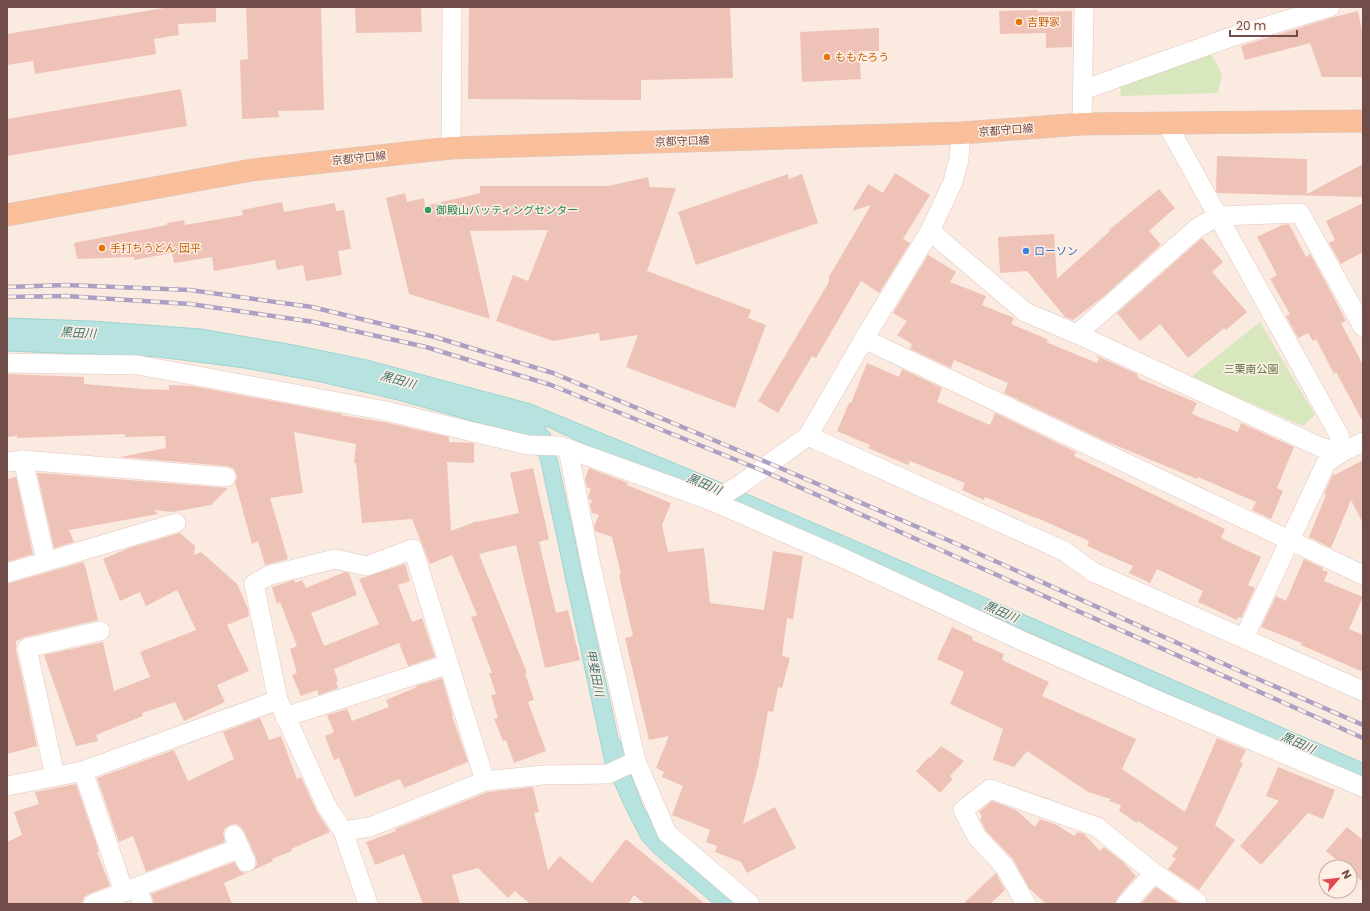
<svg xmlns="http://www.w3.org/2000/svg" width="1370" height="911" font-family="Poppins,'Noto Sans JP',sans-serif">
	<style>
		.green { fill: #d9e7bf }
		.water { fill: #b6e3df; stroke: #9cd5d0 }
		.building { fill: #efc2b8 }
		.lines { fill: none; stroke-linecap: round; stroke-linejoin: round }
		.street-casing { stroke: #e1c7bf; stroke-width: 20 }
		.primary-casing { stroke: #d4cac8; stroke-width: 23 }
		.street { stroke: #fff; stroke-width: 19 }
		.primary { stroke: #f8bf9a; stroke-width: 22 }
		.rail-casing { stroke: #aba0c3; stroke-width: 4.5 }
		.rail { stroke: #feefe5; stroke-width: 3; stroke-dasharray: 9; stroke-linecap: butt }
		.food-dot { fill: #e8710a; stroke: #feefe5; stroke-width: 1.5 }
		.leisure-dot { fill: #2e9e5b; stroke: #feefe5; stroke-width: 1.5 }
		.shop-dot { fill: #3f7fe0; stroke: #feefe5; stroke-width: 1.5 }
		.labels { text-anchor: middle; stroke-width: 3; stroke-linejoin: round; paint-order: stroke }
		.food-label { font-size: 11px; fill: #c56008; stroke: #feefe5; text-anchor: start }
		.street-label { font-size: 11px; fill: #704d48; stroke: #feefe5 }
		.leisure-label { font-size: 11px; fill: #27864d; stroke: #feefe5; text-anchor: start }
		.shop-label { font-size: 11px; fill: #366cbe; stroke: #feefe5; text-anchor: start }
		.park-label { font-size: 11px; fill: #5d7641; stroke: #feefe5 }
		.water-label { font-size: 12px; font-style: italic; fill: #3d7672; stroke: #feefe5 }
	</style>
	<rect width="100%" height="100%" fill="#fbeae0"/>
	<!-- green -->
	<g class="green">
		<path d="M1209,50l13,24 -4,19 -97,3 -1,-10z"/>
		<path d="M1260,322l55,93 -12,11 -112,-49z"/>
	</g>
	<!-- water -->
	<path class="water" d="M7,318l84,3 110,8 93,16 73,15 164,44 172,71 178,77 482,211v17l-484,-214 -279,-115 -52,-24h-4l6,6 8,30 60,275 6,9 8,31 11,29 11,18 87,79h-27l-60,-51 -12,-13 -16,-31 -21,-46 -65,-305 -16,-23 -13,-3 -113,-32 -77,-18 -77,-14 -85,-11 -152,-6z"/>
	<!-- building -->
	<g class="building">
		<path d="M170,7h46v15l-38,2 1,11 -25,4 2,15 -121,20 -2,-13 -26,4v-31z"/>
		<path d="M246,7h75l3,103 -46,1 1,6 -37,2 -2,-59 8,-1z"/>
		<path d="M355,7h66l1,25 -66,1z"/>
		<path d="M469,7h261l3,71 -92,2v20l-173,-1z"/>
		<path d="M1038,10v2l34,-1v36l-26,1v-15l-46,1 -1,-23z"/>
		<path d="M1358,11l5,24v42h-41l-12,-34 -65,17 -4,-14 93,-29z"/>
		<path d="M879,28v23h-20l2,28 -59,3 -2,-50z"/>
		<path d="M181,89l6,37 -180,30v-37z"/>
		<path d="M1217,156l90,3v35l56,-30v33l-146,-4 -1,-3z"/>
		<path d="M895,173l35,22 -27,44 7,4 -31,50 -18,-12 -45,77 -4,-2 -34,57 -20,-12 71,-119v-5l42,-72 -19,6 16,-27 15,9z"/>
		<path d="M788,174l1,5 13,-5 16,49 -122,42 -18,-53z"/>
		<path d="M648,177l2,10 26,1 -29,83 104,39 -3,8 18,7 -31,83 -109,-41 12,-32 -38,6 -1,-8 -46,8 -57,-20 17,-46 15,6 20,-51 -78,1 20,88 -81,-25 -23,-96 19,-5 2,9 17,-4 1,8 55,-13v-7h128z"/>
		<path d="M1159,189l16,19 -26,23 12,14 -57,51 -31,24 -8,-3 -38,-46 -27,2 -2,-36 56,-3 3,45 53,-48 -1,-1z"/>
		<path d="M282,202l2,10 51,-9 1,8 8,-1 7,39 -13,2 4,24 -36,6 -3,-16 -26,5 -2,-10 -61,11 -2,-14 -38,6 -2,-10 -38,7v-3l-57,2 -3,-16 93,-18v-2l17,-3 1,5 58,-10 -1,-5z"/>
		<path d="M1363,203v49l-22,12 -12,-21 6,-3 -9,-19z"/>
		<path d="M1289,224l17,33 4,-3 14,25 22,42 -5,2 22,42v57l-27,-50 -2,2 -18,-35 -3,2 -5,-8 -10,5 -12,-22 4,-2 -20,-35 7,-4 -20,-38 25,-12z"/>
		<path d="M1202,238l21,24 -11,10 35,40 -21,18 -2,-2 -36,30 -28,-34 -20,17 -23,-28z"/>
		<path d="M928,255l28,17 -6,10 36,14 -4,9 32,13 -3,6 38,16 -3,2 51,21 1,-3 3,1 -6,-6 42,19 1,4 59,25 -5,10 2,2 44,17 3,-9 53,24 -17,41 6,3 -12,28 -19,-9 4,-8 -58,-25 -1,2 -94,-39 -99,-47 4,-10 -54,-23 -3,8 -41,-19 2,-5 -15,-9 10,-14 -14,-8z"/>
		<path d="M867,363l32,14 3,-8 40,19 -5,14 53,23 5,-12 81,39 -2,4 151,73 -4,9 40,19 -13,28 7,3 -14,30 -3,-1 -1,3 -39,-18 5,-11 -46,-22 -7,14 -21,-10 4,-7 -46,-20 2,-5 -54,-24v1l-50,-21 -1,3 -22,-10 3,-7 -55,-22 -2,4 -40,-17 2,-3 -33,-14 12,-28h2z"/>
		<path d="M7,374l77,3v7l59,5 26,1v-5l23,1 150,28 -1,1 43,7 65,15v5l25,1v20l-27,-1 4,69 26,-10v1l42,-9 -9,-40 23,-5 16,71 -10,3 17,71 12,-3 12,50 -35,8 -29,-123 -37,9 48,119h-2l9,27 -6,2 18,49 -32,12 -8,-23 -3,1 -9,-22 4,-1 -7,-23 5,-1 -7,-21h3l-21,-56 6,-2 -25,-60 -22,9 -18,-45 -50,4 -6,-60h-2l2,-19 -62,-12 9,61 -33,5 18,61 -23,6 -7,-24 -6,3 -17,-62 2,-4 -1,-5 -3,-5 -6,-2 -107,-9 46,-9 -1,-12 -40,1v-3l-108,4v-2l-10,1z"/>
		<path d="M1363,460v63l-12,-23 -20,48 -22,-11 17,-42 -2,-1 9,-20 2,1z"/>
		<path d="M589,468l39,15 -1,2 44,18 -9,22 6,27 36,-4 6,55 54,7 9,-59 30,5 -10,63 -6,-1 -5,38 8,2 -8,30 -4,-1 -5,25 -5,-1 -10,56 -15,57 32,-17 21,41 -49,25 -6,-11 -26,-10 2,-6 -11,-4 4,-12 -38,-15 11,-29 -21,-9 2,-5 -8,-4 13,-32 -20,4 -24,-102 8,-2 -14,-61 2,-1 -9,-37 -17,-6 -1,-5 5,-11 -7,-2 -2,-8 2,-5 -3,-1 -1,-3 3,-7 -4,-2 -2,-8z"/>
		<path d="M37,473h4l187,15 -17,17 -39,7 -18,-2 4,4 -89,16 5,12 -20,6z"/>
		<path d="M16,477l17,77 -26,8v-83z"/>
		<path d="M180,533l15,13 -1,9 7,-3 36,32 11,25 1,7 -22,9 22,46 -32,14 8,17 -41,19 -9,-19 -33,11 1,3 -47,19 2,6 -22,5 -32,-91 59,-13 11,49 36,-14 -10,-25 56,-22 -19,-40 -31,16 -6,-14 -20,9 -17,-42 26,-11z"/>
		<path d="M1304,559l19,9 -1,2 6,2 -4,9 39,16 -14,32 14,6v37l-62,-27 1,-2 -41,-16 15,-31 10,5z"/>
		<path d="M83,562l3,7 12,51 -73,17 -9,4v9l21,96 -30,8v-170z"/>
		<path d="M405,564l5,17 -12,4 14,37 10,-4 13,39 -27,9 -9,-23 -65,26 4,12 -2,1 2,6 -19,7 -2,-5 -16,6 -9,-21 5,-2 -7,-24 7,-3 -17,-44 -3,2 -5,-17 22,-7 1,3 7,-3 4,8 39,-16 4,1 8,22 -46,18 13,33 55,-22 -20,-45z"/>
		<path d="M952,627l21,10 -1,3 32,14 -2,6 47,22 -7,14 94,43 -14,30 63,43 32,-74 29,12 -6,12 3,1 -28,62 20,15 -36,50 -31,-21 8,-10 -4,-3 6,-8 -40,-27 -1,2 -18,-12 2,-6 -12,-4 2,-2 -23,-7 -61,-41 -13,16 -21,-7 10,-31 -53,-25 14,-32 -27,-13z"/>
		<path d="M442,678l11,38h-1l16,46 -64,26 -4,-9 -45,18 -16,-39 -5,2 -9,-24 9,-4 -7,-17 20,-6 5,12 37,-14 -3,-7 31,-13 -1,-1z"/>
		<path d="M260,718l9,22 12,-4 16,43 4,-2 15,33 14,22 -39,17 1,2 -20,8 1,2 -22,10 4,-3 2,-4 -1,-6 -12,-27 -4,-5 -4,-2 -6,1 -5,3 -2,5 2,9 -79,30 -13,-36 -14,6 -22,-64 77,-28 14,31 46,-22 -11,-27z"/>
		<path d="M941,746l23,15 -14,15 3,3 -13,14 -24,-22 13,-14 1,1z"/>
		<path d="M1278,767l57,23 -12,29 -15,-6 -47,52 -21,-19 39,-45 -13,-5z"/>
		<path d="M76,784l23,67 -2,1 13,34 -21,8 -5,3 -2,7h-75v-62l15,-7 -8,-23 25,-8 -4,-12z"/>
		<path d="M533,787l6,25 -5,1 14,57 12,-14 32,27 34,-44 79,65h-60l-11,-9 -6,9h-98l-15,-13 -7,7 -30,-30 -26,7 8,29h-37l-19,-50 -29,11 -9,-23 30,-11 -1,-2 93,-37z"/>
		<path d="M992,801l24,9 19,17 5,-8 17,6 17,11 4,-4 6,2 16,17 4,-4 19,15 13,14 -18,21 -3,7h-69l-17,-16 -16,-29 -27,-28 -6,-12 2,-3 -3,-4z"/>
		<path d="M1347,827l16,13v42l-13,-11v-4h-5l-19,-16z"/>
		<path d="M234,862l6,9 4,2 5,-1 -25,11 8,21h-78l-3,-10z"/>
		<path d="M996,873l9,17 -15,14h-27z"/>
		<path d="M1156,887l24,17h-39z"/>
	</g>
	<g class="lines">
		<defs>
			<g id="street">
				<path d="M1083,90l148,-53 99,-30"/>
				<path d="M1082,124l2,-117"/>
				<path d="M1167,124l172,311 3,17"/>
				<path d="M451,148l1,-141"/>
				<path d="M930,231l95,81 52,22 243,113 22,5"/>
				<path d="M1077,334l120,-106 21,-12 82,-3 63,114"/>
				<path d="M864,339l499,236"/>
				<path d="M7,363l131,2 248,46 142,34 32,1 152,55 133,58 175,81 146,64 197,83"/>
				<path d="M808,436l256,115 29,21 270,119"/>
				<path d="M568,449l23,117 45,195 31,72 83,71"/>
				<path d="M23,460l23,101"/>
				<path d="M7,462l16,-2 203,17"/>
				<path d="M712,501l8,-4 21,-13 67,-48 56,-97 66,-108 23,-49 6,-23 2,-26"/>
				<path d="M7,573l169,-50"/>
				<path d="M1244,638l82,-175 16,-11 21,-10"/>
				<path d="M285,717l164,-53"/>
				<path d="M83,771l41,121"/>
				<path d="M55,776l-28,-128 73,-17"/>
				<path d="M7,786l76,-15 195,-71"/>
				<path d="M343,831l27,-4 115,-46 58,-6 65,-1 28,-13"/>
				<path d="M234,835l12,27"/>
				<path d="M137,887l6,17"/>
				<path d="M93,904l147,-56"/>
				<path d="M368,904l-25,-73 -17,-26 -48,-105 -24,-116 16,-9 65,-16 32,7 46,-17 72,232"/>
				<path d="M1026,904l-21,-37 -28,-30 -14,-27 27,-21 107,38 57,46 43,29"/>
				<path d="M1126,904l28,-31"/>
			</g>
			<path id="primary" d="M7,215l245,-45 199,-22 510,-15 121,-9 281,-3"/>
		</defs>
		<!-- street casing -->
		<use href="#street" class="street-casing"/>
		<!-- primary casing -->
		<use href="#primary" class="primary-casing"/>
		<!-- street -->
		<use href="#street" class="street"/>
		<!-- primary -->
		<use href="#primary" class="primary"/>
		<defs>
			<g id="rail">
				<path d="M7,287l59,-2 124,5 122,17 123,30 118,36 218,91 186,80 285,128 121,53"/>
				<path d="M7,297l59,-1 124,8 124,18 112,25 125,38 210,85 602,268"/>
			</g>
		</defs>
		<!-- rail casing -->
		<use href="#rail" class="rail-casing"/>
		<!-- rail -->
		<use href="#rail" class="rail"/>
	</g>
	<!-- markers -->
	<g class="food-dot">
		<circle cx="1019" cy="22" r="4"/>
		<circle cx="827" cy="57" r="4"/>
		<circle cx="102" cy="248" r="4"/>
	</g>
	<circle class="leisure-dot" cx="428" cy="210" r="4"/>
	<circle class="shop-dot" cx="1026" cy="251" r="4"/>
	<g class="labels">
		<!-- food labels -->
		<g class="food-label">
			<text x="1027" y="26">吉野家</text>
			<text x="835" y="61">ももたろう</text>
			<text x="110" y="252">手打ちうどん 団平</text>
		</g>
		<!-- street labels -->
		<g class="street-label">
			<text transform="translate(1006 130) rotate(-4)" y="4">京都守口線</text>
			<text transform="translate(682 141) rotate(-2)" y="4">京都守口線</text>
			<text transform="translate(359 158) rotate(-6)" y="4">京都守口線</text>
		</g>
		<!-- leisure labels -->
		<g class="leisure-label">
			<text x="436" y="214">御殿山バッティングセンター</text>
		</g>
		<!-- shop labels -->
		<g class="shop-label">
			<text x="1034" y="255">ローソン</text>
		</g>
		<!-- park labels -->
		<g class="park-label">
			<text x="1251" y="373">三栗南公園</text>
		</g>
		<!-- water labels -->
		<g class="water-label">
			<text transform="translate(78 333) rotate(3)" y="4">黒田川</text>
			<text transform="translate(398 380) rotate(16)" y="4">黒田川</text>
			<text transform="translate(704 484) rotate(23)" y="4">黒田川</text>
			<text transform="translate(1001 612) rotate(24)" y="4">黒田川</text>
			<text transform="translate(595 673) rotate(78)" y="4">甲斐田川</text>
			<text transform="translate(1298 743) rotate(24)" y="4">黒田川</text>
		</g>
	</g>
	<!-- border -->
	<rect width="1370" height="911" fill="none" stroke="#704d48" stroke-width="16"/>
	<!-- north arrow -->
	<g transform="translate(1338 879) rotate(62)"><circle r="19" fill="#feefe5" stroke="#c5aea6"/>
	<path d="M0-3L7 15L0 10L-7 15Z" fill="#e24849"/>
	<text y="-6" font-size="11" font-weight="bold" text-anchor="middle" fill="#704d48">N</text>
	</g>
	<!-- scale -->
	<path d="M1230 30v6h67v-6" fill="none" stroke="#704d48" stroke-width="2"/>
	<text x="1236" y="30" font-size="12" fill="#704d48" stroke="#feefe5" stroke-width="3" paint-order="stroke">20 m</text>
</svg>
